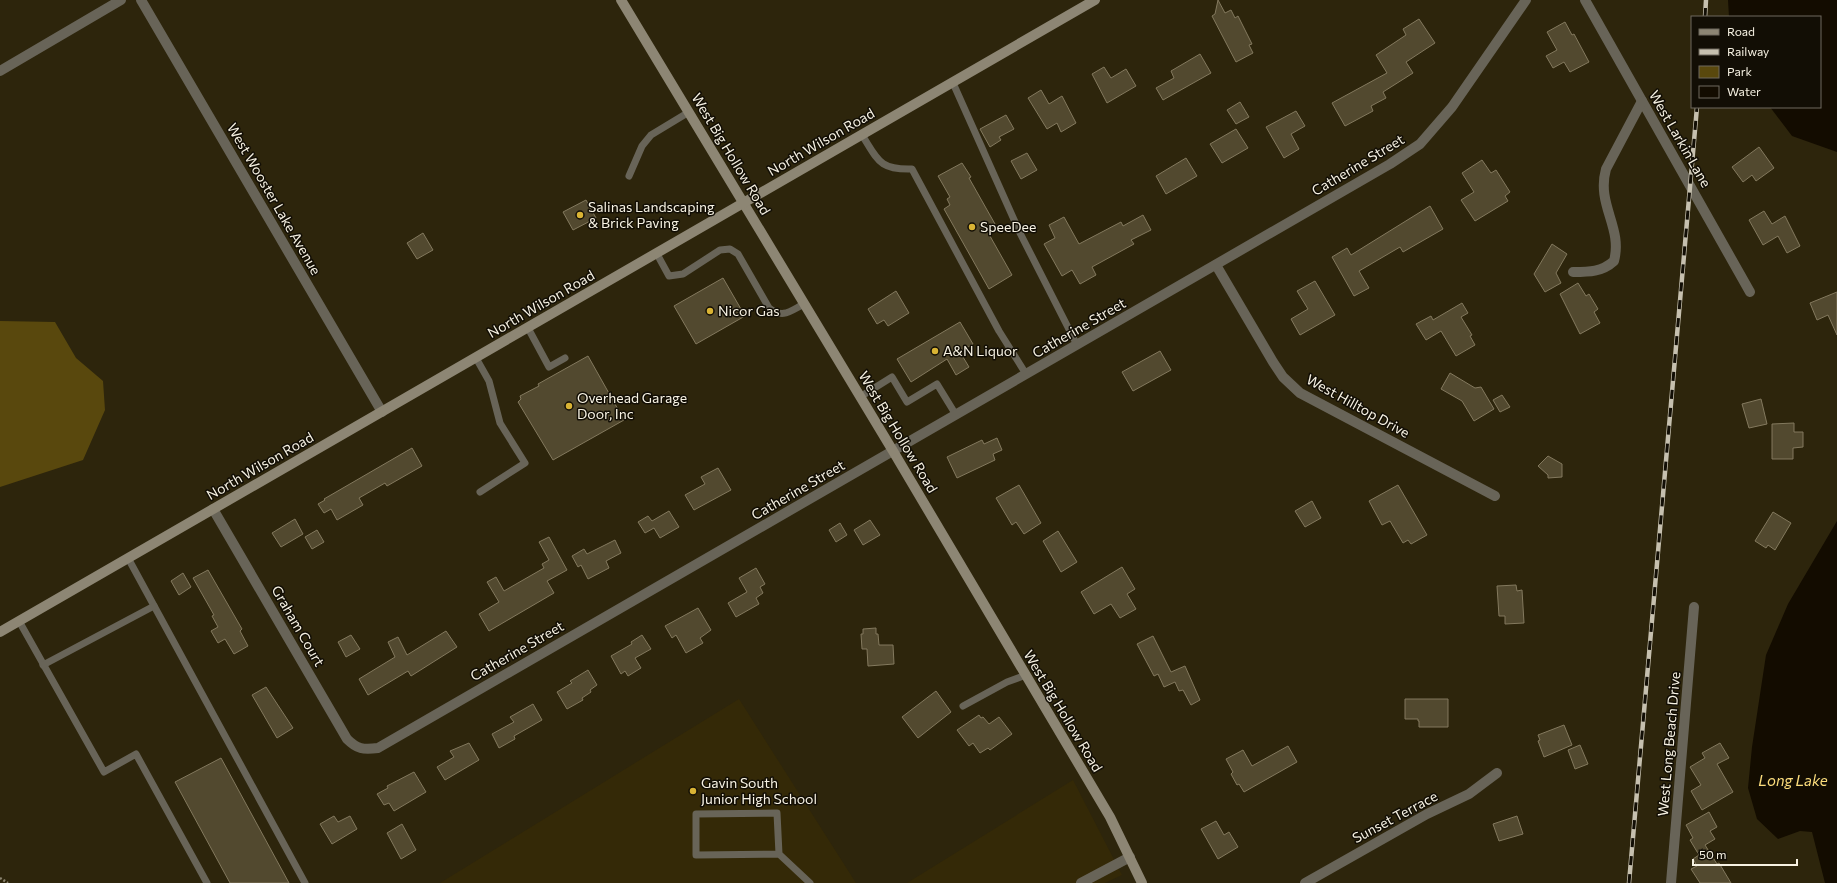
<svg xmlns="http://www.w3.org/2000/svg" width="1837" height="883" font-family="Commissioner,sans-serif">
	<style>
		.built { fill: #342907 }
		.green { fill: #59480d }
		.water { fill: #130c00 }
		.building { fill: #52492f; stroke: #83795e }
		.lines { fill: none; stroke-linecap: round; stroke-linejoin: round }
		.path { stroke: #8b8470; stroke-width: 2.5; stroke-dasharray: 2 2; stroke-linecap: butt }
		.lane { stroke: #686458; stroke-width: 7 }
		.street { stroke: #686458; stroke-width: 10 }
		.secondary { stroke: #8d8674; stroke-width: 10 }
		.rail-casing { stroke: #c6c0af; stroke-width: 4.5 }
		.rail { stroke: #120e05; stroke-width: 3; stroke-dasharray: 9; stroke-linecap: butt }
		.poi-dot { fill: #d9b334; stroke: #120e05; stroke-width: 1.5 }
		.labels { text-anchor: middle; stroke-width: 3; stroke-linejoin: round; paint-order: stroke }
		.street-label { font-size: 14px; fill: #f7f2e3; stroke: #120e05 }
		.poi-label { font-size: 14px; fill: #f7f2e3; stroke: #120e05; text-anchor: start }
		.water-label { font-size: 15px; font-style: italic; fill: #fcdc7b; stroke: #120e05 }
	</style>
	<rect width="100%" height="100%" fill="#2d250c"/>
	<!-- built -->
	<g class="built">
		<path d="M739,699l117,184h-416z"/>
		<path d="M1073,780l49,95 -17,8h-198z"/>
	</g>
	<!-- green -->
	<path class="green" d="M0,321l55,1 21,36 27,23 2,29 -22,50 -83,27z"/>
	<!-- water -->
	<g class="water">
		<path d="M1728,0h109v152l-45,-16 -22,-29h50v-90h-91z"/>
		<path d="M1837,521v362h-12l-13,-51 -12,-1 -22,8 -21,-20 -9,-31 4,-41 14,-92 22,-51z"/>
	</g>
	<!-- building -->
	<g class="building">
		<path d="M1218,0l7,13 6,-3 4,8 3,-2 14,28 -3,1 4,8 -17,9 -24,-46 3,-2z"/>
		<path d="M1419,19l16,24 -29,19 7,11 -30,19 3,6 -15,8 2,5 -28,15 -13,-23 55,-30 -11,-18 30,-20 -3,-6z"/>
		<path d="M1565,22l7,13 2,-1 15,28 -19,10 -6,-10 -11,6 -7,-12 11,-6 -10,-18z"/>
		<path d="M1200,54l11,19 -48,27 -7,-12 18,-10 -3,-7z"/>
		<path d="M1104,67l7,11 15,-9 10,17 -29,17 -15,-29z"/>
		<path d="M1041,90l8,14 13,-8 14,27 -15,9 -4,-9 -10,6 -19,-31z"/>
		<path d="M1240,102l9,15 -13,7 -9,-14z"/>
		<path d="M1296,111l9,15 -14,8 8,15 -15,9 -18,-31z"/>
		<path d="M1006,115l8,14 -15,8 2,3 -11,7 -10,-18z"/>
		<path d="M1236,129l12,19 -26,15 -12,-19z"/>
		<path d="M1759,147l15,21 -18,13 -4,-6 -9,7 -11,-15z"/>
		<path d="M1027,153l10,17 -16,9 -10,-18z"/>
		<path d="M1186,158l11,18 -31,18 -10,-18z"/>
		<path d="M1482,160l9,13 5,-3 14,22 -5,4 3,5 -33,20 -14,-21 13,-8 -12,-19z"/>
		<path d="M962,163l9,14 -2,1 26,46 -9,5 26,46 -23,14 -45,-80 6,-4 -3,-6 3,-2 -12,-21z"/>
		<path d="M586,200l10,18 -23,12 -10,-18z"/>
		<path d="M1430,206l13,23 -40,23 -3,-5 -41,24 10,17 -15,8 -22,-39 15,-9 4,7z"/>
		<path d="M1764,211l8,13 13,-8 15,30 -13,7 -9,-17 -15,9 -14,-25z"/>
		<path d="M1143,215l8,15 -20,10 3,4 -42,23 4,8 -16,9 -8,-14 -10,6 -18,-32 11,-6 -6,-13 15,-8 15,27 42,-22 2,4z"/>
		<path d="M423,233l10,17 -16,9 -10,-16z"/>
		<path d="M1552,244l15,10 -11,19 5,10 -16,9 -11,-18z"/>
		<path d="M723,278l22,38 -49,28 -22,-38z"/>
		<path d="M1315,281l20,34 -35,20 -9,-16 17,-10 -11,-18z"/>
		<path d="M1578,283l8,13 3,-2 9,15 -4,3 6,11 -20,11 -20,-40z"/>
		<path d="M896,291l13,22 -21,13 -4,-6 -7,4 -9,-15z"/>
		<path d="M1837,292v43l-9,-20 -11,5 -7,-17z"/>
		<path d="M1462,303l6,10 -7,4 11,18 -2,1 5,9 -19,11 -15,-25 -15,9 -10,-16 15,-8 2,4z"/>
		<path d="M960,322l13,22 -13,8 9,15 -13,8 -9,-16 -36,23 -14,-23z"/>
		<path d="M1160,351l11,19 -38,21 -11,-19z"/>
		<path d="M588,356l36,64 -71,40 -35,-58 3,-3 -1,-3 19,-10 -1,-2z"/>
		<path d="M1450,373l25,15 6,-1 13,22 -20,12 -12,-20 -21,-12z"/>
		<path d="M1502,395l8,12 -10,5 -7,-12z"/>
		<path d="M1761,399l6,25 -18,4 -7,-24z"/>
		<path d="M1794,423v9h9v15l-10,1v11h-21v-35z"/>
		<path d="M997,438l5,12 -9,4 2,6 -38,18 -10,-21 35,-17 2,4z"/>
		<path d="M412,448l10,18 -35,20 -2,-3 -26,15 4,7 -26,15 -6,-11 -7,4 -6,-9 7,-4 -1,-1z"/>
		<path d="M1548,456l14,8v13l-14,1v-3l-10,-9z"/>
		<path d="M718,468l13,22 -37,20 -9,-15 20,-11 -4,-7z"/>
		<path d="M1019,485l22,38 -17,11 -8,-12 -4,3 -16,-27z"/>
		<path d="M1398,485l29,50 -16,9 -3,-4 -5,3 -13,-22 -8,4 -13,-24z"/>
		<path d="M1312,501l9,17 -16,9 -10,-16z"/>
		<path d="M669,511l10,16 -19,11 -6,-10 -9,5 -7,-11 10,-6 4,5z"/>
		<path d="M1773,512l18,11 -16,27 -7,-5 -2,3 -11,-7z"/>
		<path d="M295,519l8,15 -22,13 -9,-14z"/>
		<path d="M870,520l10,15 -17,10 -9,-15z"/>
		<path d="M840,523l7,12 -11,7 -7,-12z"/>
		<path d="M317,530l7,12 -12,7 -7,-12z"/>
		<path d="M1058,531l19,31 -16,10 -18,-31z"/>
		<path d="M549,537l18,33 -20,11 7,12 -65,38 -10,-17 20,-12 -12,-20 9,-5 8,14 40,-23 -2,-4 7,-4 -10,-18z"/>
		<path d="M615,540l6,13 -15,8 3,7 -21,11 -7,-14 -3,2 -6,-11 12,-7 3,5z"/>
		<path d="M1122,567l13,22 -8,5 9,15 -16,9 -9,-14 -17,10 -13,-22z"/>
		<path d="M756,568l9,16 -5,3 3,6 -7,5 3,6 -23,13 -8,-14 19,-11 -8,-14z"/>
		<path d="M208,570l34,59 -2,2 8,15 -14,8 -9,-15 -7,4 -7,-12 7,-4 -6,-11 2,-1 -21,-37z"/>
		<path d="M183,573l8,14 -12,8 -8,-14z"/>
		<path d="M1516,585l1,6 5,-1 2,33 -19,1v-8h-6l-2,-30z"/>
		<path d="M698,608l13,22 -11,8 3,5 -17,10 -10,-18 -4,3 -7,-12z"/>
		<path d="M876,628v6h2l1,11h14l1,19 -26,2 -1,-17h-5l-1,-15h2v-5z"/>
		<path d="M446,631l11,16 -46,29 -3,-5 -40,24 -9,-16 36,-22 -7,-15 10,-5 9,18z"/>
		<path d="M351,635l9,14 -14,8 -8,-15z"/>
		<path d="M642,635l9,14 -16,9 6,10 -13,8 -3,-5 -4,3 -10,-18 21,-12 -1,-2z"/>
		<path d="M1153,636l18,36 14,-6 15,34 -9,5 -8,-15 -4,1 -4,-9 -11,5 -6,-13 -4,2 -17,-32z"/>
		<path d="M588,670l9,15 -7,5 1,2 -9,6 1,2 -16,9 -10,-17 15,-9 -2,-2z"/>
		<path d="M266,687l27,41 -16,10 -25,-43z"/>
		<path d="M936,691l15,21 -33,26 -16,-21z"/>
		<path d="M1405,699h43v28h-29v-6h-1v-2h-13z"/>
		<path d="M533,704l9,16 -28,16 1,3 -16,9 -7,-14 22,-12 -4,-5z"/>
		<path d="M979,715l2,3 2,-1 6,7 10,-7 13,17 -22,16 -2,-2 -8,5 -7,-10 -4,3 -12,-16z"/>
		<path d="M1564,725l8,20 -28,12 -6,-16 2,-1 -2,-5z"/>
		<path d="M469,743l10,17 -34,20 -8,-13 17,-10 -4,-6z"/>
		<path d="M1720,743l9,15 -12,6 16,28 -31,18 -11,-19 10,-6 -11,-18 15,-9 -3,-5z"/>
		<path d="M1580,745l8,19 -13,5 -7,-19z"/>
		<path d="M1288,746l9,16 -53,30 -5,-8 -2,1 -6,-11 2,-2 -7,-13 17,-9 9,16z"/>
		<path d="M221,758l68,125h-59l-55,-101z"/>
		<path d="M414,772l12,20 -32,19 -5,-8 -5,2 -7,-11 11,-6 -1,-2z"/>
		<path d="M1709,812l8,15 -7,4 5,8 -10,6 12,19 2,-1 12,20h-31l-9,-14 6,-3 -4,-7 6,-4 -9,-15 3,-2 -7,-13z"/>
		<path d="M334,816l4,6 12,-6 7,13 -25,15 -12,-20z"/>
		<path d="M1517,816l6,18 -24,7 -6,-17z"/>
		<path d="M1216,821l8,14 5,-3 9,15 -20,12 -17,-30z"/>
		<path d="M402,824l14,26 -15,9 -14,-26z"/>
	</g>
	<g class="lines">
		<!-- path -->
		<path class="path" d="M0,878l8,5"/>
		<!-- lane -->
		<g class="lane">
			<path d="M953,83l67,150 57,112"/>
			<path d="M862,135c16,25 17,35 50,34l87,162 27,43"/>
			<path d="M629,176l13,-30 9,-11 38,-23"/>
			<path d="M657,254l12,22 14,-2 37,-24 10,-1 8,5 31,54c14,11 21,3 35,-4"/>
			<path d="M528,328l21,39 16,-9"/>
			<path d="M476,358l13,23 11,42 25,40 -45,29"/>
			<path d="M860,397l32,-20 15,25 30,-18 19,31"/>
			<path d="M128,558l177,325"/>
			<path d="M19,621l85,151 32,-18 71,129"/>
			<path d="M43,665l111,-59"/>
			<path d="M963,706l44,-24 19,-7"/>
			<path d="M779,854l-2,-41 -81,1v41l83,-1 31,29"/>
		</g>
		<!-- street -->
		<g class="street">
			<path d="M141,0l241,412"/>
			<path d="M1585,0l165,292"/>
			<path d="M0,71l121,-71"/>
			<path d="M1216,265l57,97 10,15 17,16 195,103"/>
			<path d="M1573,272c16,0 29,0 41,-11 9,-34 -18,-56 -8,-92l36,-68"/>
			<path d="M213,509l134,230c10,10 16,11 31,9l1012,-584 30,-20 32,-37 74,-107"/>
			<path d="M1081,883l49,-26"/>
			<path d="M1305,883l122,-69 42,-20 28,-21"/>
			<path d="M1671,883l23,-276"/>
		</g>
		<!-- secondary -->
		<g class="secondary">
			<path d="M621,0l272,451 217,366 32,66"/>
			<path d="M0,632l1095,-632"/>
		</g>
		<defs>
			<g id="rail">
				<path d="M1705,17l1,-17"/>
				<path d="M1629,883l68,-776"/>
			</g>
		</defs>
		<!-- rail casing -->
		<use href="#rail" class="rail-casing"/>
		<!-- rail -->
		<use href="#rail" class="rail"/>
	</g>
	<!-- markers -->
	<g class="poi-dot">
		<circle cx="580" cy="215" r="4"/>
		<circle cx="972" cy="227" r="4"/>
		<circle cx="710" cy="311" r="4"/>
		<circle cx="935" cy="351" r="4"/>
		<circle cx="569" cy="406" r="4"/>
		<circle cx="693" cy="791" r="4"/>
	</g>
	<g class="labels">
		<!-- street labels -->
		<g class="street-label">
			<text transform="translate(1680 139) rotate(60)" y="5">West Larkin Lane</text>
			<text transform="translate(821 142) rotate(-30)" y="5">North Wilson Road</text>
			<text transform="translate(731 154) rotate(59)" y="5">West Big Hollow Road</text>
			<text transform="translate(1358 165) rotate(-31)" y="5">Catherine Street</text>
			<text transform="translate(274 199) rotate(60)" y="5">West Wooster Lake Avenue</text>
			<text transform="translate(541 304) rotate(-30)" y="5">North Wilson Road</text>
			<text transform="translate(1079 328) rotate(-30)" y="5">Catherine Street</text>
			<text transform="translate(1358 406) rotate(29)" y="5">West Hilltop Drive</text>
			<text transform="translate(898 432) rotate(59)" y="5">West Big Hollow Road</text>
			<text transform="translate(260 466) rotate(-30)" y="5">North Wilson Road</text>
			<text transform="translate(798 490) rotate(-30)" y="5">Catherine Street</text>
			<text transform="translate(298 626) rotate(60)" y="5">Graham Court</text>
			<text transform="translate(517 651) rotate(-30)" y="5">Catherine Street</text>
			<text transform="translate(1063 711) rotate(59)" y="5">West Big Hollow Road</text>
			<text transform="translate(1669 744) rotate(-85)" y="5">West Long Beach Drive</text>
			<text transform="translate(1395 817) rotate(-28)" y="5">Sunset Terrace</text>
		</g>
		<!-- poi labels -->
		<g class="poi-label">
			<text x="588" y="212">Salinas Landscaping<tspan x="588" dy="16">&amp; Brick Paving</tspan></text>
			<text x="980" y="232">SpeeDee</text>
			<text x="718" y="316">Nicor Gas</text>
			<text x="943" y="356">A&amp;N Liquor</text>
			<text x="577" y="403">Overhead Garage<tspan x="577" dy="16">Door, Inc</tspan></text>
			<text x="701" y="788">Gavin South<tspan x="701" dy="16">Junior High School</tspan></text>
		</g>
		<!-- water labels -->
		<g class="water-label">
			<text x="1793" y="786">Long Lake</text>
		</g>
	</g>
	<!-- legend -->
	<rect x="1691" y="16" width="130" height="92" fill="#120e05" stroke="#6e695e"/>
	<rect x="1699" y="29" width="20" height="6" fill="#8d8674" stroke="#6e695e"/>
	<text x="1727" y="36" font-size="12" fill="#f7f2e3">Road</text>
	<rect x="1699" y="49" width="20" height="6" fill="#c6c0af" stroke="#6e695e"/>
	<text x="1727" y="56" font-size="12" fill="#f7f2e3">Railway</text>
	<rect x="1699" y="66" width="20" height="12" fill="#59480d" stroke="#6e695e"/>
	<text x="1727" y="76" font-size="12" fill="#f7f2e3">Park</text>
	<rect x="1699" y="86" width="20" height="12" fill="#130c00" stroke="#6e695e"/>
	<text x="1727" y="96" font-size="12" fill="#f7f2e3">Water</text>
	<!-- scale -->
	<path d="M1693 859v6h104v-6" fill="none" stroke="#f7f2e3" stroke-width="2"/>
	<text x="1699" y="859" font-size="12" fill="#f7f2e3" stroke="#120e05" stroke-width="3" paint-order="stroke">50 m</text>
</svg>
